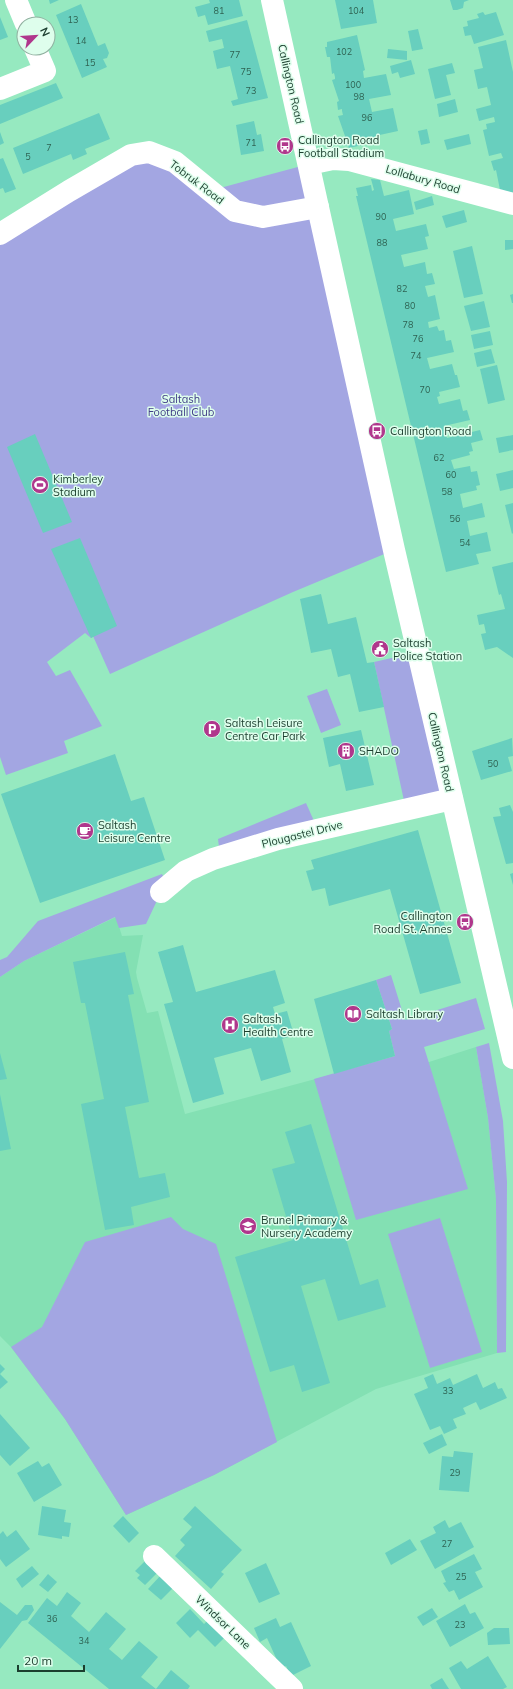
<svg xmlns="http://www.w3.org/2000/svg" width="513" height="1689" font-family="Mulish,sans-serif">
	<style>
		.built { fill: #83e0b3 }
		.green { fill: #a3a6e2 }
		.building { fill: #68cfbe }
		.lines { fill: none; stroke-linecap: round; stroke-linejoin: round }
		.minor { stroke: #fff; stroke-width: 22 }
		.labels { text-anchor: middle; stroke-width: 3; stroke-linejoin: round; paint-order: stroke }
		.number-label { font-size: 9px; fill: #2e6252 }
		.street-label { font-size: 11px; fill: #1b3e2e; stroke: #defeec }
		.poi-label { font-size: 11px; fill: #1b3e2e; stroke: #defeec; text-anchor: start }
		.park-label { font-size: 11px; fill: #413d87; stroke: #defeec }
	</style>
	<rect width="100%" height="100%" fill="#96e9c0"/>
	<!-- built -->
	<path class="built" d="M116,917l6,19 21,-1 -7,37 1,6 10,35 11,-2 27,103 149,-40 95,-12 47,-15 12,71 8,81 1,154 -121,36 -162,86 -88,40 -61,-96 -54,-72 -11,-11v-359l24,-16z"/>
	<!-- green -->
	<g class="green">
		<path d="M149,152l60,39 100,-27 85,386 -101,42 -183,82 -17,-38 -2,2 -6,-5 -38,29 9,14 14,-6 32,56 -38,15 4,12 -62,22 -6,-18v-523z"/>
		<path d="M418,652l34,147 -46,11 -32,-148z"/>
		<path d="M327,689l14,36 -20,8 -14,-37z"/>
		<path d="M306,803l12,27 -99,17 -1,-8z"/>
		<path d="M162,874l6,12 -7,6 -15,32 -27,4 -4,-11 -91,44 -24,16v-17l7,-3 31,-36z"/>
		<path d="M391,975l14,45 71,-22 9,31 -61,18 44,142 -112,31 -42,-141 81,-23 -6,-25 3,-2 -16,-49z"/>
		<path d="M489,1043l14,78 4,61 -1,170 -9,1 -1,-154 -8,-81 -12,-71z"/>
		<path d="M171,1217l12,12 33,15 61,198 -63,33 -88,40 -61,-96 -54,-72 31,-20 43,-85z"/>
		<path d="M440,1218l42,134 -52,16 -42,-134z"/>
	</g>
	<!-- building -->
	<g class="building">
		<path d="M49,0h10l-9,4z"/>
		<path d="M209,0h30l4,16 -35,9 -3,-10 -7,2 -3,-10 15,-4z"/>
		<path d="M335,0h38l4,23 -36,6z"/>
		<path d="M450,0h19l-5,2 -1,6 -6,2h-4z"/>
		<path d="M81,4l17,42 7,-3 4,10 -2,5 -4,1 4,8 -25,11 -26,-63z"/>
		<path d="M483,12l2,3 11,-3 8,23 -30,9 -3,-9 -6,1 -2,-9 5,-1 -1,-5 12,-3 -2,-4z"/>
		<path d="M0,17l8,20 -8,3z"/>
		<path d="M247,20l21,78 -35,8 -2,-5 7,-2 -8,-33 -13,3 -4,-18 11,-3 -2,-9 -13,3 -3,-11z"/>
		<path d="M418,29l5,20 -11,2 -4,-20z"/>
		<path d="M357,35l8,35 -2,1 1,7 22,-4 5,21 -22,4 3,13 21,-4 5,23 -23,5 1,6 -27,6 -1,-3 -3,1 -2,-9 2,-1 -7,-20 5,-1 -1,-4v-2l-4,1 -1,-8 2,-1 -7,-21 3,-1v-2l-1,-4 -2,1 -2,-17h-3l-2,-10h2v-5z"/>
		<path d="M506,40l7,32v121l-13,-3 -4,-20 -2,1 -3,-10 12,-3 -2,-5 -12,3 -6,-26 4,-1 -1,-5 9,-2 -1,-5 -15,4 -3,-12 15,-4 -4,-18 -9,2 -4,-19 9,-2 -5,-21z"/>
		<path d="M388,49l19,2v9l-20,-2z"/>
		<path d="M411,60l4,14 -15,4 -2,-6 -6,2 -2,-8z"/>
		<path d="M452,63l3,10 -9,2 5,20 -16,4 -7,-30z"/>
		<path d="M56,83l7,15 -63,26v-19z"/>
		<path d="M455,99l3,13 -19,5 -2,-13z"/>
		<path d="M99,113l11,26 -25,10 2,5 -14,6 -2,-6 -48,20 -10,-26z"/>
		<path d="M254,121l3,14 4,-1 3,17 -23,4 -5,-30z"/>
		<path d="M427,129l3,14 -9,2 -3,-14z"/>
		<path d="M0,132l4,11 -4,2z"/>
		<path d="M469,134l2,10 -24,6 -3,-10z"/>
		<path d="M3,158l13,31 -11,4 -2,-5 -3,1v-30z"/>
		<path d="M371,179l9,1 4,16 25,-6 5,24 -21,5 3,12 30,-7 3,12 -4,1 3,12 -27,6 3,12 21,-5 2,12 5,-1 3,11 -10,2 3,11 7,-2 5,24 -12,3 1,6 8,-2 2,5 5,-1 2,11 5,-1 3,12 -27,6 3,11 22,-5 3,11h2l3,12 -21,5 1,4 -3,1 2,7 21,-5 3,12 4,-1 3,10 -26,6 3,12 33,-8 3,10 -12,3 2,8 -4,1 1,3 -19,5 3,9 16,-3 1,6 6,-1 3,14 -4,1 1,4 -17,4 3,14 19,-5 3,14 -18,4 3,15 17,-4 4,19 -15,3 3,10 -33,8 -90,-376h2l-2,-8 15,-3 1,6 2,-1z"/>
		<path d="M432,196l2,9 -18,5 -2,-8z"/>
		<path d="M464,210l3,12 -21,6 -4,-12z"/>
		<path d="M505,240h8v9l-8,1z"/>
		<path d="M472,246l11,48 -19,4 -11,-47z"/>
		<path d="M513,294v9h-1l-2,-8z"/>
		<path d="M484,301l6,26 -19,4 -7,-25z"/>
		<path d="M490,331l3,14 -19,4 -3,-14z"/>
		<path d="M491,349l4,14 -18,4 -3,-14z"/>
		<path d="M497,365l8,35 -17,4 -8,-35z"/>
		<path d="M35,434l37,88 -29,11 -36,-86z"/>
		<path d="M513,435v15l-14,3 -3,-15z"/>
		<path d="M513,470v18l-13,3 -4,-17z"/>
		<path d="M513,503v30l-1,1 -7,-29z"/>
		<path d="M80,538l37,88 -26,12 -40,-89z"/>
		<path d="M513,562v96l-16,-11 -12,3 -4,-16 5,-1 -2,-9 -5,1 -2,-10 28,-6 -4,-15 -2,1 -7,-28z"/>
		<path d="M321,594l7,30 28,-7 11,46 7,-1 10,45 -25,5 -9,-38 -12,3 -7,-28 -20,4 -11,-54z"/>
		<path d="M361,730l13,55 -28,6 -6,-27 -11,3 -6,-29z"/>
		<path d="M512,738l1,18 -5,1 4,14 -31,9 -9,-29z"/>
		<path d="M115,754l16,47 13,-4 21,63 -125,43 -39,-109z"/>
		<path d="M510,805l3,7v51l-7,1 -13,-47 8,-1 -2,-8z"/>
		<path d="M418,830l43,153 -41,11 -30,-105 -61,17 -4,-18 -13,3 -6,-20 8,-2 -3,-9z"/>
		<path d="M513,873v12l-3,-11z"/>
		<path d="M183,945l13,47 79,-22 10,33 -12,4 2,7 12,-3 7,24 -12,4 9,33 -30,9 -10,-33 -37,10 10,36 -31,9 -29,-99 9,-2 -15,-50z"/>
		<path d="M125,952l9,42 -6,1 21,107 -24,5 14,71 26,-5 5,24 -39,10 3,18 -29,5 -24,-126 23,-5 -19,-96h-4l-8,-41z"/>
		<path d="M376,980l16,49 -3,2 6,25 -61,18 -20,-75z"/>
		<path d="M0,1053l7,26 -7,1z"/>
		<path d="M0,1094l11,55 -11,2z"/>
		<path d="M311,1124l49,161 18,-6 8,28 -48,14 -13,-42 -24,7 29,97 -28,9 -8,-27 -24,7 -35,-115 58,-17 -21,-71 23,-6 -10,-31z"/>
		<path d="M0,1364l5,5 -5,5z"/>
		<path d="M0,1374l8,8 -8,7z"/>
		<path d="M433,1374l4,10 13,-6 3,7 24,-11 6,14 12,-6 3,7 4,-1 5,10 -27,12 -4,-8 -13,6 3,6 -13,5 4,9 -13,6 -4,-8 -10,4 -16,-36 14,-6 -4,-10z"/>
		<path d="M0,1414l30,34 -20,18 -10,-11z"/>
		<path d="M442,1434l5,11 -18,9 -6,-11z"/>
		<path d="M454,1451l19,2 -4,39 -30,-2 3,-34 11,1z"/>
		<path d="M38,1461l4,6 7,-4 13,22 -28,17 -17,-29z"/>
		<path d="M42,1506l24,4 -2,12 7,1 -2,14 -7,-1v3l-24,-4z"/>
		<path d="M195,1506l47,44 -21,22 3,2 -13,15 -36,-33 10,-11 -5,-5 12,-13 -9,-8z"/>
		<path d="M123,1516l16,17 -10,10 -16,-17z"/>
		<path d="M445,1520l4,8 12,-6 13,25 -39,22 -15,-28 16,-8 -3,-6z"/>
		<path d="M16,1530l14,19 -24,18 -6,-8v-25l3,-3 4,6z"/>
		<path d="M410,1539l7,11 -26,15 -6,-12z"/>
		<path d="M474,1554l8,15 -7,3 8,15 -24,13 -5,-10 -5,2 -6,-9 3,-1 -5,-11z"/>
		<path d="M146,1560l13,11 -14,14 -8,-7 3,-3 -5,-4z"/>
		<path d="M266,1563l14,31 -21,9 -14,-30z"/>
		<path d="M32,1566l7,8 -17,14 -6,-9z"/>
		<path d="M48,1574l9,8 -9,10 -9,-7z"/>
		<path d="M161,1575l13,12 -13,13 -13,-11z"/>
		<path d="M67,1592l14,11 -10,13 18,16 17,-20 20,17 -17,20 13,11 17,-19 19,16 -17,20 15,12 15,-19 19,16 -2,3h-79l-81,-66 19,-25 10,8z"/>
		<path d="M0,1602l17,13 8,-10h7l2,5 -7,10 -5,1 -22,28z"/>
		<path d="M465,1604l5,10 5,-2 9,16 -34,19 -14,-26z"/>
		<path d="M432,1608l6,9 -15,9 -6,-9z"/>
		<path d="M190,1609l14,15 6,-6 17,17 -12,12 -17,-17 -8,8 -14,-15z"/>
		<path d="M276,1618l4,9 11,-5 20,44 -20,10 -5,-10 -5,3 -14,-31 -7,4 -6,-14z"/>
		<path d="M494,1628h15l1,16 -22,1 -1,-12z"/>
		<path d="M488,1656l19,31 -4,2h-42l-12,-21 12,-7 6,8z"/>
		<path d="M442,1678l7,11h-17l-2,-4z"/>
	</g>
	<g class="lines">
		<!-- minor -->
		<g class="minor">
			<path d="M16,0l10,24"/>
			<path d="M272,0l122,550 119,508"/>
			<path d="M0,89l45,-18 -10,-23"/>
			<path d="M309,164l24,-5 16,1 164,44"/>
			<path d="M0,234l69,-43 62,-36 18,-3 26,10 60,49 28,6 55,-10"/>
			<path d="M161,892l25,-21 27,-12 65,-20 174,-40"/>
			<path d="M154,1556l138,133"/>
		</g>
	</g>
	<!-- icons -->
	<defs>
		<symbol id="bus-disc" viewBox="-11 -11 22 22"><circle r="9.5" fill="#b0378c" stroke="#defeec"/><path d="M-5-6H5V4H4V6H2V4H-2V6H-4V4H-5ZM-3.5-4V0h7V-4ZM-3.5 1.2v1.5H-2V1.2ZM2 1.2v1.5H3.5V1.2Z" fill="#fff"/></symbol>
		<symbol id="stadium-disc" viewBox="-11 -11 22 22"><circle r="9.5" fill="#b0378c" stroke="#defeec"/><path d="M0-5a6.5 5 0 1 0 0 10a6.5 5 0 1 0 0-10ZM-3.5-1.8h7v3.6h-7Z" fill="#fff"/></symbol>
		<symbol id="civic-disc" viewBox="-11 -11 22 22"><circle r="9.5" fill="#b0378c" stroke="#defeec"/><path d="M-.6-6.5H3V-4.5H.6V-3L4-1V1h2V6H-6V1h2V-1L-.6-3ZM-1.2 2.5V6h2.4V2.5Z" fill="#fff"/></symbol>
		<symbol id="parking-disc" viewBox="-11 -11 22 22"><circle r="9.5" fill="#b0378c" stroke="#defeec"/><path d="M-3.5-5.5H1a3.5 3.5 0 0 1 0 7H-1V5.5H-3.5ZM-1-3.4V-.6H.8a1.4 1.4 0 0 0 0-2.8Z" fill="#fff"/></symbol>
		<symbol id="building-disc" viewBox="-11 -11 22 22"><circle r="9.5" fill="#b0378c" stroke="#defeec"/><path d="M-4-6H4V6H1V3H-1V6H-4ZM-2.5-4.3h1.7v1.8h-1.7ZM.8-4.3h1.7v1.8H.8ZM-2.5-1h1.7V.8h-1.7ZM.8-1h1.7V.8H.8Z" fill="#fff"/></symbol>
		<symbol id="cafe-disc" viewBox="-11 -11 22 22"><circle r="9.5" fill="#b0378c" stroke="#defeec"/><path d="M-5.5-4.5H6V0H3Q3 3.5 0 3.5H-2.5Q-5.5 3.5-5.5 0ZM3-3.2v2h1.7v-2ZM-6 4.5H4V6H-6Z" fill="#fff"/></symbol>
		<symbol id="library-disc" viewBox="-11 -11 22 22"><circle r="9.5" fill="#b0378c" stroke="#defeec"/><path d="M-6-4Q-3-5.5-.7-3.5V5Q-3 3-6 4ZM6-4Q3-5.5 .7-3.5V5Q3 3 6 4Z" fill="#fff"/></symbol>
		<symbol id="hospital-disc" viewBox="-11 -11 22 22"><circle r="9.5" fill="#b0378c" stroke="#defeec"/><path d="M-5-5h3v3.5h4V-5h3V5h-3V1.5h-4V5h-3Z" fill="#fff"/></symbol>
		<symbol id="school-disc" viewBox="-11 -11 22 22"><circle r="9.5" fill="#b0378c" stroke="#defeec"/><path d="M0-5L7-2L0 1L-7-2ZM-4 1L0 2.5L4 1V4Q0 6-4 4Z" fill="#fff"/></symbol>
	</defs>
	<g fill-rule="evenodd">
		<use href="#bus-disc" x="275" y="136" width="20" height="20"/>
		<use href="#bus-disc" x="367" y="421" width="20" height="20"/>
		<use href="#stadium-disc" x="30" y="475" width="20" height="20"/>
		<use href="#civic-disc" x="370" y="639" width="20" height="20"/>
		<use href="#parking-disc" x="202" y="719" width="20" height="20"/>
		<use href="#building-disc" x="336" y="741" width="20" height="20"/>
		<use href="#cafe-disc" x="75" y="821" width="20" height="20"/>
		<use href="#bus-disc" x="455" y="912" width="20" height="20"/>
		<use href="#library-disc" x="343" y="1004" width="20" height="20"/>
		<use href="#hospital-disc" x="220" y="1015" width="20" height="20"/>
		<use href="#school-disc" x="238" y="1216" width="20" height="20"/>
	</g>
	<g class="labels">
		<!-- number labels -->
		<g class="number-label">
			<text x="219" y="14">81</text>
			<text x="356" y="14">104</text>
			<text x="73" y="23">13</text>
			<text x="81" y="44">14</text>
			<text x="344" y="55">102</text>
			<text x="235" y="58">77</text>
			<text x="90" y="66">15</text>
			<text x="246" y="75">75</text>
			<text x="353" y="88">100</text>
			<text x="251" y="94">73</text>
			<text x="359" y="100">98</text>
			<text x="367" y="121">96</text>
			<text x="251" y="146">71</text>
			<text x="49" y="151">7</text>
			<text x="28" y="160">5</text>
			<text x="381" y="220">90</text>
			<text x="382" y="246">88</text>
			<text x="402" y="292">82</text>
			<text x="410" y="309">80</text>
			<text x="408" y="328">78</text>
			<text x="418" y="342">76</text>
			<text x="416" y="359">74</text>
			<text x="425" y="393">70</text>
			<text x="439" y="461">62</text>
			<text x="451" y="478">60</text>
			<text x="447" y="495">58</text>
			<text x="455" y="522">56</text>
			<text x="465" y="546">54</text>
			<text x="493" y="767">50</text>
			<text x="448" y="1394">33</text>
			<text x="455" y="1476">29</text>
			<text x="447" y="1547">27</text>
			<text x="461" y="1580">25</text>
			<text x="52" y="1622">36</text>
			<text x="460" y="1628">23</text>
			<text x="84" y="1644">34</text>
		</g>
		<!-- street labels -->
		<g class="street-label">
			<text transform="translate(291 84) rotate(77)" y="4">Callington Road</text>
			<text transform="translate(423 179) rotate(16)" y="4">Lollabury Road</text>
			<text transform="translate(197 182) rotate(37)" y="4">Tobruk Road</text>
			<text transform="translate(441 752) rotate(77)" y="4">Callington Road</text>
			<text transform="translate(302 834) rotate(-14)" y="4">Plougastel Drive</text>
			<text transform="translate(223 1622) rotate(44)" y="4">Windsor Lane</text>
		</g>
		<!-- poi labels -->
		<g class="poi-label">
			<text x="298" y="144">Callington Road<tspan x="298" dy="13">Football Stadium</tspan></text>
			<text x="390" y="435">Callington Road</text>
			<text x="53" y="483">Kimberley<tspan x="53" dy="13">Stadium</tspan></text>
			<text x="393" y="647">Saltash<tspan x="393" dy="13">Police Station</tspan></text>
			<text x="225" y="727">Saltash Leisure<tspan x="225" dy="13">Centre Car Park</tspan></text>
			<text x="359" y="755">SHADO</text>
			<text x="98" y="829">Saltash<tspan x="98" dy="13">Leisure Centre</tspan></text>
			<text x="452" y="920" text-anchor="end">Callington<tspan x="452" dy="13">Road St. Annes</tspan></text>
			<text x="366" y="1018">Saltash Library</text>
			<text x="243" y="1023">Saltash<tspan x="243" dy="13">Health Centre</tspan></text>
			<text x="261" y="1224">Brunel Primary &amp;<tspan x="261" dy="13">Nursery Academy</tspan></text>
		</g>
		<!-- park labels -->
		<g class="park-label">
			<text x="181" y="403">Saltash<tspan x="181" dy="13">Football Club</tspan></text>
		</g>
	</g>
	<!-- north arrow -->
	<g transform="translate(36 36) rotate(65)"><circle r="19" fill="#defeec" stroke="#90b1a0"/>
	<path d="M0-3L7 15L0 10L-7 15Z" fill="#b0378c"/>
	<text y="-6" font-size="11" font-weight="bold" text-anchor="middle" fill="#1b3e2e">N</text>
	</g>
	<!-- scale -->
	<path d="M18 1665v6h66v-6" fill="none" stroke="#1b3e2e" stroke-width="2"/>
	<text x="24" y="1665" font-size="12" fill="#1b3e2e" stroke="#defeec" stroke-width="3" paint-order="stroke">20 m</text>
</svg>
